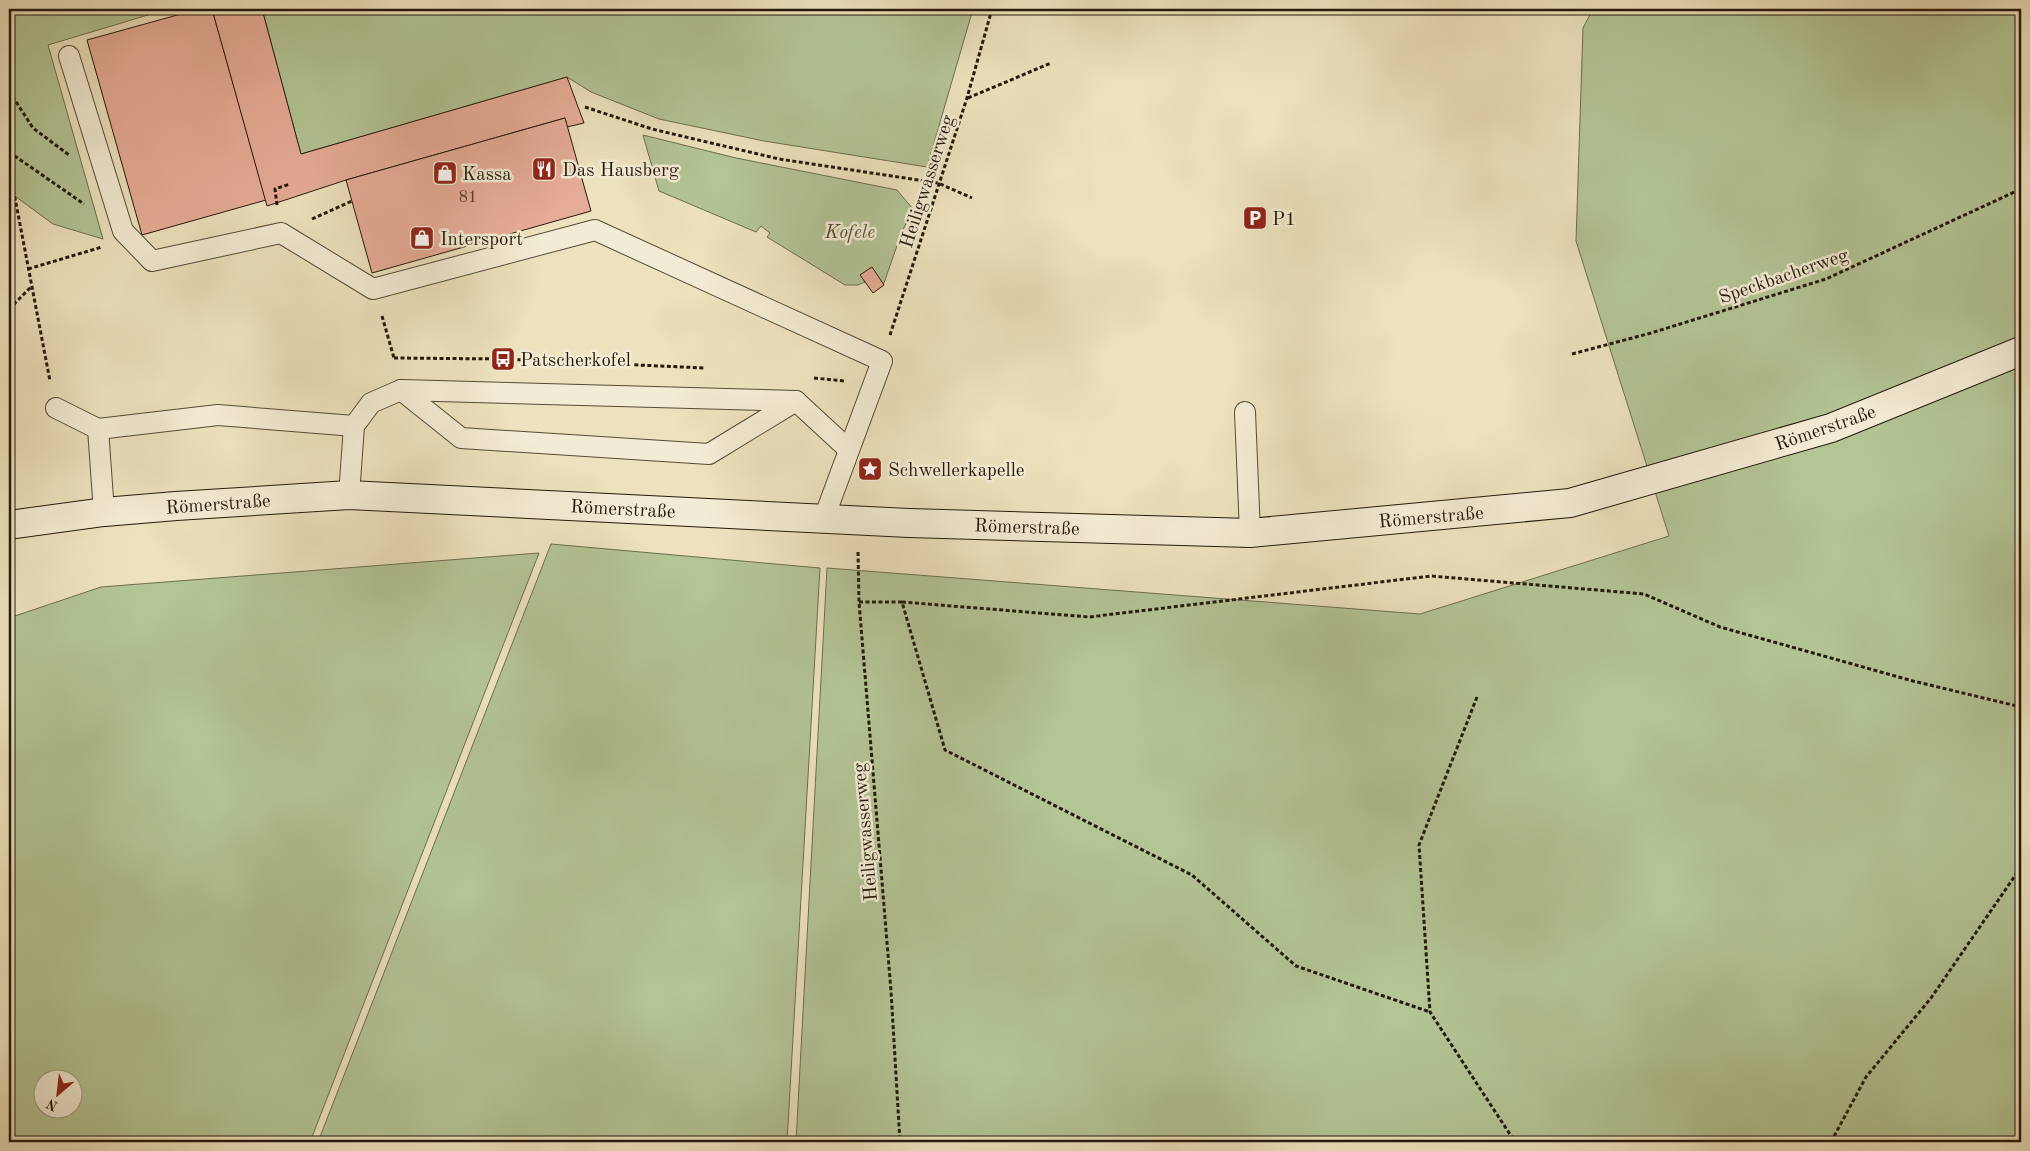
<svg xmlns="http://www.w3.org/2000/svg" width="2030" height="1151" font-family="'Old Standard TT',serif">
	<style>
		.green { fill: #b3c495; stroke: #6c6e50; fill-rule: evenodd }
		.building { fill: #e7ac97; stroke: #24190c }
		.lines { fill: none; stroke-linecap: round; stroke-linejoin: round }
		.service-casing { stroke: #564b38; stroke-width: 22 }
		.secondary-casing { stroke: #24190c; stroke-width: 30 }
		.path { stroke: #24190c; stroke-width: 3; stroke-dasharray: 4 2.5; stroke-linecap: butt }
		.service { stroke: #f3ecd4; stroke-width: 20 }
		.secondary { stroke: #f3ecd4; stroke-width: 28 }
		.labels { text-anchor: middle; stroke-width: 5; stroke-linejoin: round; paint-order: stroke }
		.number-label { font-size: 16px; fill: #553e2f }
		.poi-label { font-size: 19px; fill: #24190c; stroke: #f3ecd4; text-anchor: start }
		.street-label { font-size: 19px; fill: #24190c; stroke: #f3ecd4 }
		.park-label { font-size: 19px; font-style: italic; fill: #4f4c35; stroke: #f3ecd4 }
	</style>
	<rect width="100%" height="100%" fill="#ede2bd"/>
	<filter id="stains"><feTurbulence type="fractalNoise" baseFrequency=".004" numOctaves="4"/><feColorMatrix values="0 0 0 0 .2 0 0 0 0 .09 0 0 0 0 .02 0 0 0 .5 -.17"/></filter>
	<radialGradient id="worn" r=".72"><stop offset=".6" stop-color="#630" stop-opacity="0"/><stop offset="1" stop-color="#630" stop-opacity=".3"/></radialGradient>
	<!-- green -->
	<g class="green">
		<path d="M9,9h159l-120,36 55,194 -50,-15 -41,-30 -3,-5z"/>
		<path d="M262,9h711l-46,158 -163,-26 -105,-22 -68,-27 -24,-15 -266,77z"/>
		<path d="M1593,9h428v1133h-1225l31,-574 593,46 249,-78 -93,-295 7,-213z"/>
		<path d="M643,135l93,23 161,32 16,19 -12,25 -17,49 -19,-1 -7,3h-13l-78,-48 3,-4 -9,-7 -5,6 -97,-41z"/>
		<path d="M551,544l269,24 -33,574h-469z"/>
		<path d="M539,553l-229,589h-301v-524l92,-31zM72,1078v30h-30v-30z"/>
	</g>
	<!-- building -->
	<g class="building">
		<path d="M199,9h13l54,191 -124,35 -55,-195z"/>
		<path d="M212,9h50l39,145 266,-77 17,46 -17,4 -2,-9 -219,62 -79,26z"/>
		<path d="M565,118l26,93 -219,62 -26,-93z"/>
		<path d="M872,267l12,18 -11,8 -13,-18z"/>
	</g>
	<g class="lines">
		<defs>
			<g id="service">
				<path d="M69,56l54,175 29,30 129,-28 92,56 222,-59 287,131 -58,157"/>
				<path d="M401,390l60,48 248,16 87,-53"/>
				<path d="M56,408l42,21 6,83"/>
				<path d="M1245,412l5,121"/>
				<path d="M98,429l120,-14 136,11"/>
				<path d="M349,495l5,-69 17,-23 30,-13 395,11 52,48"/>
			</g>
			<path id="secondary" d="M9,525l95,-13 72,-6 173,-11 560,28 341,10 320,-30 261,-75 190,-77"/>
		</defs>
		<!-- service casing -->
		<use href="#service" class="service-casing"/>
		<!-- secondary casing -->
		<use href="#secondary" class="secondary-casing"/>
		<!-- path -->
		<g class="path">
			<path d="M9,91l24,37 36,27"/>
			<path d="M968,98l83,-35"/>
			<path d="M585,107l67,22 127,30 159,24 34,15"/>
			<path d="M9,152l75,52"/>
			<path d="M9,185l5,8 36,188"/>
			<path d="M277,205l-2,-16 15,-5"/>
			<path d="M312,219l40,-18"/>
			<path d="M28,269l74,-22"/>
			<path d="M9,309l22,-22"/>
			<path d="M382,316l12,42"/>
			<path d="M890,335l77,-237 25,-89"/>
			<path d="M1572,354l79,-21 175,-54 195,-90"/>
			<path d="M394,358l109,1 202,9"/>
			<path d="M814,378l31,3"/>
			<path d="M858,552l1,50 32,389 9,151"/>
			<path d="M859,602h43l43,148 247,125 104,91 134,46"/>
			<path d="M902,602l187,15 342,-41 213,18 76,33 193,54 108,26"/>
			<path d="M1477,697l-58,148 11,167 85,130"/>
			<path d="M1831,1142l35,-65 65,-79 90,-131"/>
		</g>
		<!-- service -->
		<use href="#service" class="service"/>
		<!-- secondary -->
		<use href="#secondary" class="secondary"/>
	</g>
	<!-- icons -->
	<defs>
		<symbol id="restaurant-square" viewBox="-11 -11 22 22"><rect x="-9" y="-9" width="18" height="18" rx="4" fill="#8f2418" stroke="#f3ecd4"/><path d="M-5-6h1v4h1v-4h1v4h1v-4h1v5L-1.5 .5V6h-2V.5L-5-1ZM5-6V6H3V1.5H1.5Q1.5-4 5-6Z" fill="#fff"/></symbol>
		<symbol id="shop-square" viewBox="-11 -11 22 22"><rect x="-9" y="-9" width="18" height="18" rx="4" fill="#8f2418" stroke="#f3ecd4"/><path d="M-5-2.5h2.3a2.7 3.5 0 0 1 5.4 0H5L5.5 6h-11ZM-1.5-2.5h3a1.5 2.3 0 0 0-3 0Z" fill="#fff"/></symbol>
		<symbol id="parking-square" viewBox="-11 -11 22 22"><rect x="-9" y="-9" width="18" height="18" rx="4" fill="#8f2418" stroke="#f3ecd4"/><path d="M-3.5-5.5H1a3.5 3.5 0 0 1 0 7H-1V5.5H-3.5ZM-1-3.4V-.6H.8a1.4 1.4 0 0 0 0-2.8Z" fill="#fff"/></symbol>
		<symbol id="bus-square" viewBox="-11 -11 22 22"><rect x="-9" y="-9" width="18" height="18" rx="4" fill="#8f2418" stroke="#f3ecd4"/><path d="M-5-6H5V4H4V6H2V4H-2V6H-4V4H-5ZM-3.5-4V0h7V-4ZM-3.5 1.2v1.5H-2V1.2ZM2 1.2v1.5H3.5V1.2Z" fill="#fff"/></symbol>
		<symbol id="sight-square" viewBox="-11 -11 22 22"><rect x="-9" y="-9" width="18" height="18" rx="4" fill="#8f2418" stroke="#f3ecd4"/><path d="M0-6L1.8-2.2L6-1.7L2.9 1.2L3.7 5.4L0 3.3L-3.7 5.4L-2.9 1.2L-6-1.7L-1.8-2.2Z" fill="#fff"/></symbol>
	</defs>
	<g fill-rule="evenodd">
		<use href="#restaurant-square" x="530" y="155" width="28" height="28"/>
		<use href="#shop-square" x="431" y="159" width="28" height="28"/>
		<use href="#parking-square" x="1241" y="204" width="28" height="28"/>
		<use href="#shop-square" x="408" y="224" width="28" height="28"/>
		<use href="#bus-square" x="489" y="345" width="28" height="28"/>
		<use href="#sight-square" x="856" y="455" width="28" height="28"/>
	</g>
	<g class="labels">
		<!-- number labels -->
		<g class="number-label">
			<text x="468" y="202">81</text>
		</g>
		<!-- poi labels -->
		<g class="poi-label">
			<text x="562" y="176">Das Hausberg</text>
			<text x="462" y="180">Kassa</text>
			<text x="1272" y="225">P1</text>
			<text x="440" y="245">Intersport</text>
			<text x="520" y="366">Patscherkofel</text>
			<text x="888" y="476">Schwellerkapelle</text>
		</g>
		<!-- street labels -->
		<g class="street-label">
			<text transform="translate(926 181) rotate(-72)" y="7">Heiligwasserweg</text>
			<text transform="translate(1783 275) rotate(-19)" y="7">Speckbacherweg</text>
			<text transform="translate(1825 427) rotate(-19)" y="7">Römerstraße</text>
			<text transform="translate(218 503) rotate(-4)" y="7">Römerstraße</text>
			<text transform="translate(623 508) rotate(3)" y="7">Römerstraße</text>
			<text transform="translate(1431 516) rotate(-5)" y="7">Römerstraße</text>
			<text transform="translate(1027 526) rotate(2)" y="7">Römerstraße</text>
			<text transform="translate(864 832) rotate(-95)" y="7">Heiligwasserweg</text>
		</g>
		<!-- park labels -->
		<g class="park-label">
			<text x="850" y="238">Kofele</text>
		</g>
	</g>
	<!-- margin -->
	<rect width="2030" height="1151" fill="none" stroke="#ede2bd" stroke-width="30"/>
	<rect x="10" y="10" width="2010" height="1131" fill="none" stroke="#24190c" stroke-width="2.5"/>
	<rect x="15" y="15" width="2000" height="1121" fill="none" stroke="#24190c"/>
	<!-- north arrow -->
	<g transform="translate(58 1094) rotate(208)"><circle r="24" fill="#f3ecd4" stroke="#a09884"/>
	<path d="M0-4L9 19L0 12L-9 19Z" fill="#8f2418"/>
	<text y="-8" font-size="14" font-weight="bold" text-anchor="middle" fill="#24190c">N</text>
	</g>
	<rect width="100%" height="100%" filter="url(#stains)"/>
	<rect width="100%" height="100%" fill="url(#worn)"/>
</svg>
